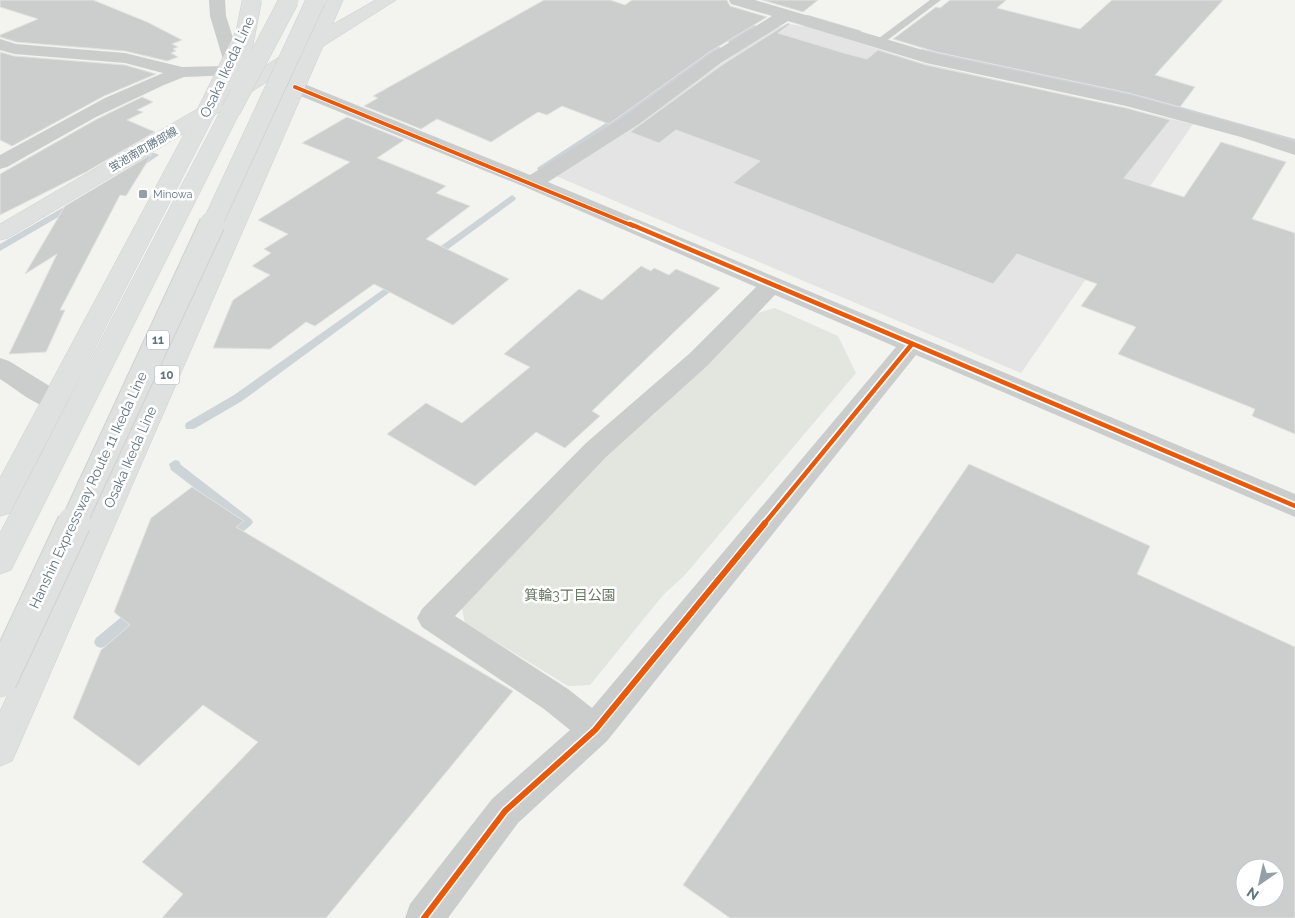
<svg xmlns="http://www.w3.org/2000/svg" width="1295" height="918" font-family="Raleway,'Noto Sans JP',sans-serif">
	<style>
		.built { fill: #e3e4e3 }
		.green { fill: #e2e6de }
		.lines { fill: none; stroke-linecap: round; stroke-linejoin: round }
		.stream { fill: #ccd4d7; fill-rule: evenodd }
		.building { fill: #cccece; stroke: #e2e2e0; fill-rule: evenodd }
		.secondary-casing { stroke: #cfd0d0; stroke-width: 1 }
		.primary-casing { stroke: #cfd0cf; stroke-width: 1 }
		.highway-casing { stroke: #cfd1d0; stroke-width: 1 }
		.lane { fill: #cbcdcd; fill-rule: evenodd }
		.street { fill: #cbcdcd; fill-rule: evenodd }
		.secondary { fill: #dfe0e0; fill-rule: evenodd }
		.primary { fill: #dfe0e0; fill-rule: evenodd }
		.highway { fill: #dfe0e0; fill-rule: evenodd }
		.highway-bridge-far2-casing { stroke: #cfd1d0; stroke-width: 20; stroke-linecap: butt }
		.highway-bridge-far1-casing { stroke: #cfd1d0; stroke-width: 27; stroke-linecap: butt }
		.highway-bridge-casing { stroke: #cfd1d0; stroke-width: 35; stroke-linecap: butt }
		.highway-bridge-far2 { stroke: #dfe0e0; stroke-width: 19 }
		.highway-bridge-far1 { stroke: #dfe0e0; stroke-width: 25 }
		.highway-bridge { stroke: #dfe0e0; stroke-width: 33 }
		.cycleway-far2-casing { stroke: #fff; stroke-width: 5.5 }
		.cycleway-far1-casing { stroke: #fff; stroke-width: 8 }
		.cycleway-casing { stroke: #fff; stroke-width: 9 }
		.cycleway-far2 { stroke: #e8590c; stroke-width: 4 }
		.cycleway-far1 { stroke: #e8590c; stroke-width: 4.5 }
		.cycleway { stroke: #e8590c; stroke-width: 6 }
		.poi-dot { fill: #93a0a8; stroke: #fff; stroke-width: 2 }
		.labels { text-anchor: middle; stroke-width: 5; stroke-linejoin: round; paint-order: stroke }
		.far-street-label { font-size: 11px; fill: #607482; stroke: #fff }
		.far-poi-label { font-size: 11px; fill: #607482; stroke: #fff; text-anchor: start }
		.shield { fill: #fff; stroke: #909ea8; stroke-width: 1 }
		.shield-label { font-size: 12px; font-weight: bold; fill: #607482 }
		.street-label { font-size: 14px; fill: #607482; stroke: #fff }
		.park-label { font-size: 14px; fill: #667960; stroke: #fff }
	</style>
	<rect width="100%" height="100%" fill="#f3f3f0"/>
	<!-- built -->
	<path class="built" d="M788,24l22,3 108,35 275,62 -172,249 -465,-197 216,-147z"/>
	<!-- green -->
	<path class="green" d="M775,308l63,28 18,37 -172,203 -20,18 -74,91 -22,1 -103,-63 -4,-19 165,-170 25,-17 107,-104z"/>
	<g class="lines">
		<!-- stream -->
		<g class="stream">
			<path d="M804,15h4l54,16 -7,2 -51,-16z"/>
			<path d="M752,24l4,2 -2,1 -22,16 -7,-2z"/>
			<path d="M715,46l7,2 -81,60 -97,62h-6l-1,-2 98,-64z"/>
			<path d="M921,49l214,45 160,45v5l-161,-46 -210,-45h-3z"/>
			<path d="M152,153h3l4,2 -19,13h-6v-4z"/>
			<path d="M512,195l4,3 -1,2 -79,58h-6v-4z"/>
			<path d="M76,200l4,3 -1,2 -79,46v-7z"/>
			<path d="M398,279l3,1v4l-159,117 -48,28h-8l-1,-3 1,-3 48,-28z"/>
			<path d="M175,460l4,1 2,4 70,54 2,3 -2,3 -19,16h-8l-2,-3 17,-16 -68,-52 -2,-6z"/>
			<path d="M136,608l5,1 1,4 -1,4 -35,29 -5,2 -5,-2 -2,-4 2,-4 35,-29z"/>
		</g>
	</g>
	<!-- building -->
	<g class="building">
		<path d="M0,0h93l54,22 35,18 -10,4 6,3 -5,2 3,2 -5,2 7,4 -11,4 -42,-10 -109,-9 -16,-5v-2l38,-16 -38,-12z"/>
		<path d="M544,0h66l15,5 7,-5h95l3,6 37,11 -59,36 -99,71 -47,-18 -15,9 -9,-3 -47,30 -54,-23 -16,10 -57,-23 14,-8 -5,-2z"/>
		<path d="M762,0h56l-15,12z"/>
		<path d="M950,0h56l-9,8 83,21 32,-29h111l-68,75 40,12 -15,20 -51,-14 -193,-41 -43,-13 43,-32 4,1z"/>
		<path d="M788,23l2,1 -12,9 66,20 23,6 11,-9 48,15 200,43 44,12 -46,58 60,19 37,-55 65,20 -34,57 43,14v201l-43,-18 3,-7 -137,-55 18,-27 -55,-21 16,-22 -80,-30 -24,30 -260,-101 27,-22 -84,-31 -17,13 -29,-11 92,-67z"/>
		<path d="M0,52l14,4 111,9 31,9 -52,22 -92,50 -12,-6z"/>
		<path d="M142,97l11,5 -16,8 6,2 -16,8 28,12 -69,40 -86,43v-41l97,-55z"/>
		<path d="M347,117l57,23 -27,18 69,28 -10,7 34,13 -44,33 83,40 -56,46 -79,-41 -59,42 -9,-4 -36,27 -57,-1 20,-48 37,-25 -18,-9 19,-13 -7,-4 24,-15 -30,-14 92,-58 -48,-19z"/>
		<path d="M152,154l-26,42 -6,-1 -60,115h5l-19,42 -37,2 48,-100 -32,20 40,-68z"/>
		<path d="M641,266l10,5 3,-3 15,7 7,-6 44,19 -128,123 8,5 -35,32 -29,-16 -61,54 -88,-52 39,-31 36,20 68,-56 -26,-13 75,-65 23,11z"/>
		<path d="M969,464l181,82 -13,28 158,73v271h-565l-47,-33zM1245,868h30v30h-30z"/>
		<path d="M192,487l52,34 -8,6 277,164 -187,227h-164l21,-24 -41,-32 116,-120 -55,-37 -64,61 -66,-48 28,-68 29,-25 -16,-13 37,-94z"/>
	</g>
	<g class="lines">
		<defs>
			<path id="secondary" d="M376,0h20l-183,116 -205,122 -8,2v-16l199,-116 110,-70z"/>
			<g id="primary">
				<path d="M327,0h16l-326,750 -5,11 -12,5v-54z"/>
				<path d="M244,28l6,1 3,4 -37,79 -202,393 -4,8 -10,3v-38l196,-366 39,-79 3,-4z"/>
			</g>
			<path id="highway" d="M231,104l7,2 3,4 -230,460 -11,4v-41l221,-423 3,-4z"/>
		</defs>
		<!-- secondary casing -->
		<use href="#secondary" class="secondary-casing"/>
		<!-- primary casing -->
		<use href="#primary" class="primary-casing"/>
		<!-- highway casing -->
		<use href="#highway" class="highway-casing"/>
		<!-- lane -->
		<path class="lane" d="M930,0h11l-60,45h-6v-4z"/>
		<!-- street -->
		<g class="street">
			<path d="M209,0h16l1,16 15,47 -6,5 2,3 -3,4 -50,2 -20,8 -68,32 -89,50 -7,2v-14l105,-57 58,-25 -38,-10 -111,-9 -14,-4v-11l16,5 109,9 57,14 43,-1 -15,-50z"/>
			<path d="M729,0h26l181,54 193,41 126,34 40,13v13l-54,-18 -115,-31 -200,-43 -138,-42 -67,42 -82,61 -91,58 747,312v23l-379,-162 -309,386 -89,82 -70,95h-43l5,-14 82,-105 78,-69 -26,-21 -122,-82 -5,-9 5,-9 164,-166 103,-89 67,-67 -231,-100 -237,-96 -2,-4 2,-4h14l228,92 95,-59 84,-61 63,-39 -41,-12zM775,295l121,52 -304,361 -24,-19 -113,-73 151,-159 101,-91z"/>
			<path d="M0,358l9,3 55,34 4,6 -4,6c-21,7 -46,-17 -64,-28z"/>
		</g>
		<!-- secondary -->
		<use href="#secondary" class="secondary"/>
		<!-- primary -->
		<use href="#primary" class="primary"/>
		<!-- highway -->
		<use href="#highway" class="highway"/>
		<defs>
			<g id="highway-bridge-far2">
				<path d="M236,82l16,-82"/>
				<path d="M231,110l58,-110"/>
				<path d="M211,226l105,-226"/>
			</g>
			<path id="highway-bridge-far1" d="M73,524l139,-300"/>
			<path id="highway-bridge" d="M0,681l74,-158"/>
		</defs>
		<!-- highway-bridge-far2 casing -->
		<use href="#highway-bridge-far2" class="highway-bridge-far2-casing"/>
		<!-- highway-bridge-far1 casing -->
		<use href="#highway-bridge-far1" class="highway-bridge-far1-casing"/>
		<!-- highway-bridge casing -->
		<use href="#highway-bridge" class="highway-bridge-casing"/>
		<!-- highway-bridge-far2 -->
		<use href="#highway-bridge-far2" class="highway-bridge-far2"/>
		<!-- highway-bridge-far1 -->
		<use href="#highway-bridge-far1" class="highway-bridge-far1"/>
		<!-- highway-bridge -->
		<use href="#highway-bridge" class="highway-bridge"/>
		<defs>
			<path id="cycleway-far2" d="M295,87l338,139"/>
			<g id="cycleway-far1">
				<path d="M630,224l665,282"/>
				<path d="M764,524l148,-180"/>
			</g>
			<path id="cycleway" d="M424,918l81,-107 90,-81 170,-207"/>
		</defs>
		<!-- cycleway-far2 casing -->
		<use href="#cycleway-far2" class="cycleway-far2-casing"/>
		<!-- cycleway-far1 casing -->
		<use href="#cycleway-far1" class="cycleway-far1-casing"/>
		<!-- cycleway casing -->
		<use href="#cycleway" class="cycleway-casing"/>
		<!-- cycleway-far2 -->
		<use href="#cycleway-far2" class="cycleway-far2"/>
		<!-- cycleway-far1 -->
		<use href="#cycleway-far1" class="cycleway-far1"/>
		<!-- cycleway -->
		<use href="#cycleway" class="cycleway"/>
	</g>
	<!-- markers -->
	<rect class="poi-dot" x="138" y="189" width="10" height="10" rx="2.5"/>
	<g class="labels">
		<!-- far-street labels -->
		<g class="far-street-label">
			<text transform="translate(143 149) rotate(-30)" y="4">蛍池南町勝部線</text>
		</g>
		<!-- far-poi labels -->
		<g class="far-poi-label">
			<text x="153" y="198">Minowa</text>
		</g>
		<!-- shield labels -->
		<g class="shield">
			<rect x="147" y="330.5" width="22" height="19" rx="4"/>
			<rect x="154.5" y="365.5" width="25" height="19" rx="4"/>
		</g>
		<g class="shield-label">
			<text x="158" y="344">11</text>
			<text x="167" y="379">10</text>
		</g>
		<!-- street labels -->
		<g class="street-label">
			<text transform="translate(227 67) rotate(-65)" y="5">Osaka Ikeda Line</text>
			<text transform="translate(130 457) rotate(-66)" y="5">Osaka Ikeda Line</text>
			<text transform="translate(88 490) rotate(-65)" y="5">Hanshin Expressway Route 11 Ikeda Line</text>
		</g>
		<!-- park labels -->
		<g class="park-label">
			<text x="570" y="600">箕輪3丁目公園</text>
		</g>
	</g>
	<!-- north arrow -->
	<g transform="translate(1260 883) rotate(214)"><circle r="24" fill="#ffffff" stroke="#bfc7cd"/>
	<path d="M0-4L9 19L0 12L-9 19Z" fill="#93a0a8"/>
	<text y="-8" font-size="14" font-weight="bold" text-anchor="middle" fill="#607482">N</text>
	</g>
</svg>
